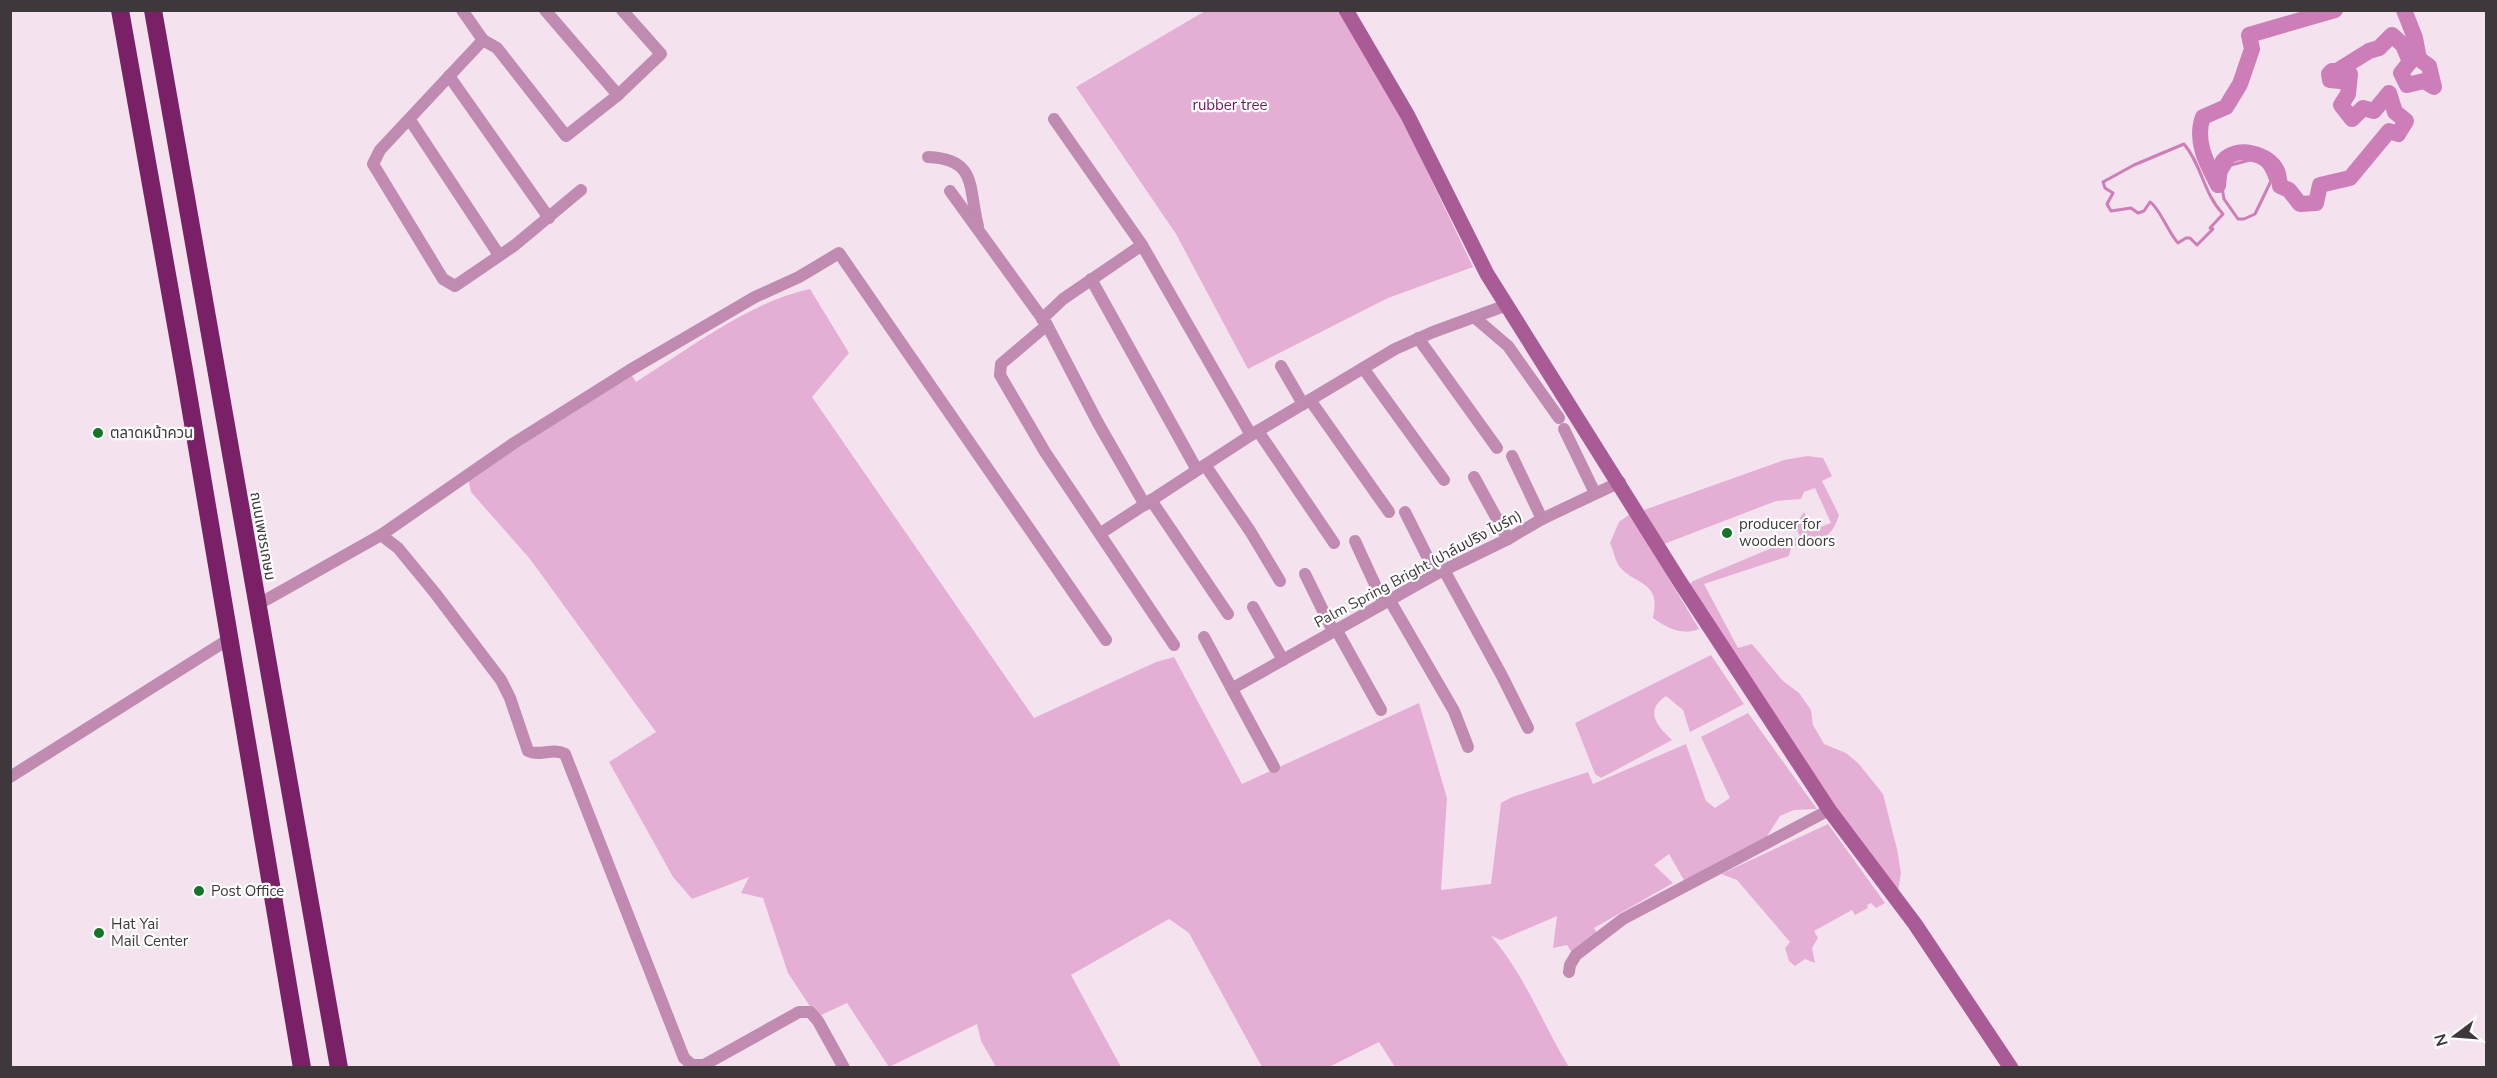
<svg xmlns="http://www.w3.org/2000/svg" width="2497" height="1078" font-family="'Nunito Sans','Noto Sans Thai',sans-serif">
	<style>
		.green { fill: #e5afd5 }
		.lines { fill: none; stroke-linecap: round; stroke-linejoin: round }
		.stream { stroke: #cd7db8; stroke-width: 3 }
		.river { stroke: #cd7db8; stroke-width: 16 }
		.street { stroke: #c08ab1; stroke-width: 12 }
		.secondary { stroke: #a95b95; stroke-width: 15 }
		.highway { stroke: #7a2067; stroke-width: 18 }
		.poi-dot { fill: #137627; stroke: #fff; stroke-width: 2 }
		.labels { text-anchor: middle; stroke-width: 4.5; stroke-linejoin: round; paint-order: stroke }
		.park-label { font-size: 15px; fill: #751463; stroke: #fff }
		.poi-label { font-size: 15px; fill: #3e383c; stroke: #fff; text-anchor: start }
		.street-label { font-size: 15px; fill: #3e383c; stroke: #fff }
	</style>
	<rect width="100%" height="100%" fill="#f4e3ef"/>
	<!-- green -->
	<g class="green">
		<path d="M1205,11h134l66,114 68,142 -85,31 -140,71 -72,-135 -100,-147z"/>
		<path d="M810,289l39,64 -37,44 222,321 122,-56 18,-5 68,127 177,-81 28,95 -6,92 50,-6 10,-81 11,-6 76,-25 5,12 93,-40 20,57 9,7 15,-10 -29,-61 47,-24 69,96 -23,1 -14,6 -18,28 -77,38 -16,-28 -15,11 19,18 -79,45 8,13 -26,18 -9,-14 -14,3 4,-32 -56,24 -10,-4c34,39 51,87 78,131h-174l-16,-25 -50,25 -44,-1 -23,1 -73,-134 -20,-14 -98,56 50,92h-125l-15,-26 -4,-17 -88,43 -42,-64 -30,14 -29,-44 -25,-75 -22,-5 8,-16 -57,22 -19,-22 -64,-115 47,-30 -126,-173 -59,-67 -4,-19 164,-99 5,8c53,-33 113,-80 174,-93z"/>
		<path d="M1807,456l16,2 9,18 -10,5 17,34c-10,32 -25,22 -48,33l-2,8 -85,28 34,64 14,-4 31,37 16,12 12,17 2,15 11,19 22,9 13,11 24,30 14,55 4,24 -3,18 -69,-91 -140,-215 4,-4 107,-45 -6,-10 10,-14 9,18 18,-7 -16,-35 -11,4 -3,7 -25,2 -112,43 -20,-34 140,-50z"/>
		<path d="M1630,514l69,115c-17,7 -32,-1 -46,-11 9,-38 -18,-32 -34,-52 -4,-6 -6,-17 -9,-23l9,-21z"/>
		<path d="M1711,655l33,49 -54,28 -7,-22 -17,-14c-22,15 -9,30 6,44l-71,38 -6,-4 -20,-51z"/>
		<path d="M1828,824l57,79 -9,5 -5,-5 -4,2 1,3 -13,7 -3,-5 -38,21 4,7 -6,10 3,15 -10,-4 -10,7 -6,-5 -4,-13 5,-6 -53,-62 -16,-6z"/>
	</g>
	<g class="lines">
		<!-- stream -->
		<g class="stream">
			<path d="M2184,144c18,21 19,49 39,70l-13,14 3,1 -16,16 -7,-7h-4l-8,5c-9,-9 -19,-36 -28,-41l-6,9 -6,2 -7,-5 -20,3 -4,-7 6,-11 -8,-5 -2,-6 31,-17z"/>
			<path d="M2250,160c14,2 16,8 21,21l-16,33 -11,5h-6l-14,-20 -3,-18 10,-16z"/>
		</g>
		<!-- river -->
		<g class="river">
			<path d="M2218,185c1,-7 1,-18 5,-24 13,-16 46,-8 54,10 2,4 2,10 3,15l9,4 11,14 16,-1 4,-18 30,-7 39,-47 9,3 8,-13 -11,-9 -6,-19 -15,18 -11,-3 -11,11 -11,-14 7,-11 2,-20 -10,7 -10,-1 -1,-6 3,-3h5l32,-20 10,-3 13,-13 11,10 7,17 -9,11 6,12 17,-4 10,6 -5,-21 -10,-7 -4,-21 -11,-28"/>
			<path d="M2218,185c-11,-21 -24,-44 -15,-68l23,-10 14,-23 12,-35 -3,-14 86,-25"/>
		</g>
		<!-- street -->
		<g class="street">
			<path d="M462,10l21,30 14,8 69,88 52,-41 43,-41 -39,-44"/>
			<path d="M545,10l73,85"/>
			<path d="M483,40l-103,110 -7,14 70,115 12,7 60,-41 66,-55"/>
			<path d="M449,76l100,142"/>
			<path d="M1054,119l88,126 109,190"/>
			<path d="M410,120l89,135"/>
			<path d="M928,157c50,2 40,31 50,69"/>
			<path d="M950,191l97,134 51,98 47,82"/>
			<path d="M1091,279l106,191"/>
			<path d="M1474,317l34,29 51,72"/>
			<path d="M1042,319l21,-20 79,-54"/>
			<path d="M1047,325l-46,39 -1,11 45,77 129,193"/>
			<path d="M1418,338l79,110"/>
			<path d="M1281,366l22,38"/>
			<path d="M1363,368l81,112"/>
			<path d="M1310,400l79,112"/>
			<path d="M1564,429l31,64"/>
			<path d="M1258,431l76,112"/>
			<path d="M1512,456l30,63"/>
			<path d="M1205,465l45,66 30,50"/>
			<path d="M1474,477l34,62"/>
			<path d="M1151,500l77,114"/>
			<path d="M1405,512l31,62"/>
			<path d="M1101,533l150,-98 144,-86 38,-17 74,-27"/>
			<path d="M381,535l17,13 37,45 66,87 9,18 18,53c12,6 25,-4 37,3l119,304 8,7h12l95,-53h11l8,9 26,47"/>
			<path d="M1355,541l28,61"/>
			<path d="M1444,570l58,106 26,52"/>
			<path d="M1305,574l28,57"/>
			<path d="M1389,599l65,112 14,36"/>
			<path d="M257,605l124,-70 133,-92 116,-73 125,-73 44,-20 40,-24 267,387"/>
			<path d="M1253,607l30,53"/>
			<path d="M1336,629l45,81"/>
			<path d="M1204,637l70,130"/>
			<path d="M1233,688l203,-114 72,-35 34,-20 78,-37"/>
			<path d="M10,777l219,-138"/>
			<path d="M1569,972l1,-7 6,-10 47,-36 206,-109"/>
		</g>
		<!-- secondary -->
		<path class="secondary" d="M1346,10l62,106 79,158 193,308 150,229 85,113 96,144"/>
		<!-- highway -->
		<g class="highway">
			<path d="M120,10l64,360 118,698"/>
			<path d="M153,10l186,1058"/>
		</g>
	</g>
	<!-- markers -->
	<g class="poi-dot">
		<circle cx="98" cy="433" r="6"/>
		<circle cx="1727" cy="533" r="6"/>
		<circle cx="199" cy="891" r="6"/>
		<circle cx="99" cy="933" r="6"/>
	</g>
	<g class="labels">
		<!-- park labels -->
		<g class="park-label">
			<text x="1230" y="110">rubber tree</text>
		</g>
		<!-- poi labels -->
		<g class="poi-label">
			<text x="110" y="438">ตลาดหน้าควน</text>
			<text x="1739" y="529">producer for<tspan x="1739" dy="17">wooden doors</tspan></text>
			<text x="211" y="896">Post Office</text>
			<text x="111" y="929">Hat Yai<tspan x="111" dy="17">Mail Center</tspan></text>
		</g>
		<!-- street labels -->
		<g class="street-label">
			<text transform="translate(263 536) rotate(80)" y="5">ถนนเพชรเกษม</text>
			<text transform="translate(1418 569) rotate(-28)" y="5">Palm Spring Bright (ปาล์มปริง ไบร์ท)</text>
		</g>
	</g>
	<!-- border -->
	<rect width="2497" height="1078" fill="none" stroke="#3e383c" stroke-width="24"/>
	<!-- north arrow -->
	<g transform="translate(2455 1036) rotate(254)" stroke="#ffffff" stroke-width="4.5" paint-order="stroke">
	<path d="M0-4.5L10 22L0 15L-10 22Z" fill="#3e383c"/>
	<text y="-9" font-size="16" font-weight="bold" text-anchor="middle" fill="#3e383c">N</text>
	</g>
</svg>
